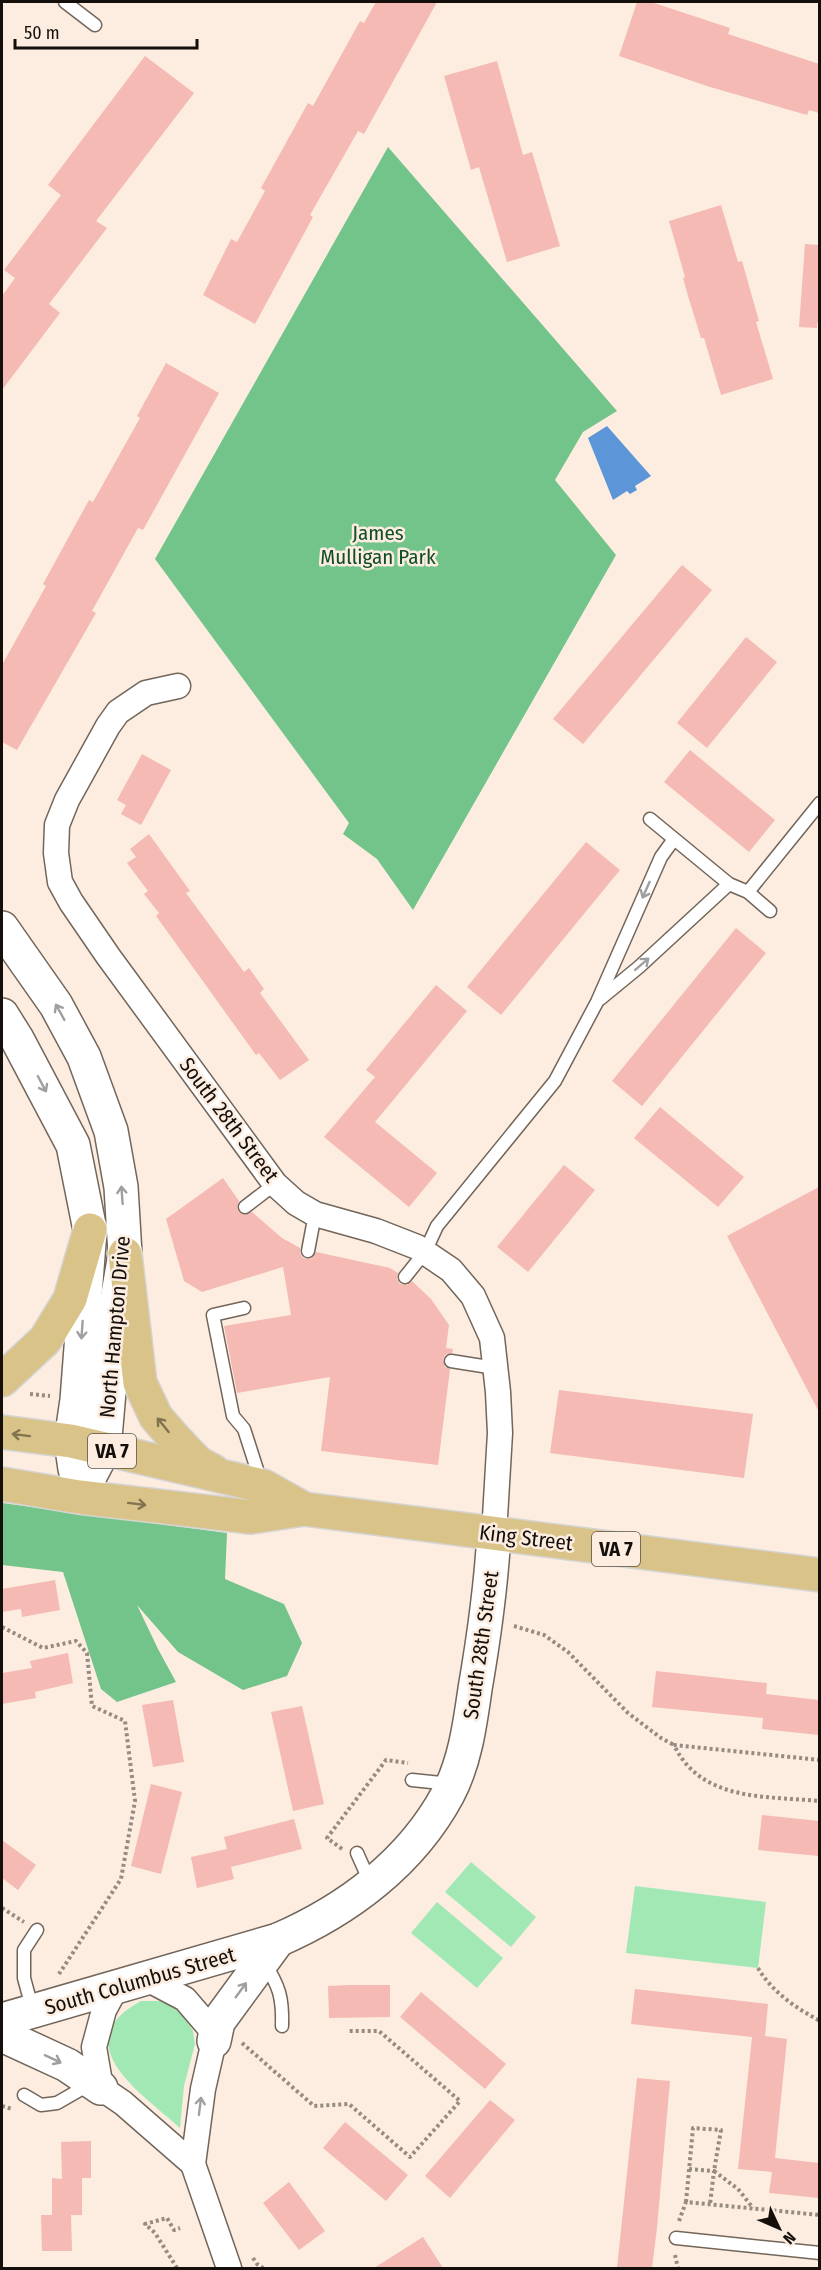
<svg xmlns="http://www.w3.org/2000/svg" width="821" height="2270" font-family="'Fira Sans Condensed',sans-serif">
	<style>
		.green { fill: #a2e8b5 }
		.forest { fill: #73c48b }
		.water { fill: #5d96d8 }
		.building { fill: #f4bab3 }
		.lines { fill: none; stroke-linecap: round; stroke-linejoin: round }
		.lane-casing { stroke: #72655a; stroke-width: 15 }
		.street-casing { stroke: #72655a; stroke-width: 27 }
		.secondary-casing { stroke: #72655a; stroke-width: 36 }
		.primary-casing { stroke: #d5d4d3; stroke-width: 36 }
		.path { stroke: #968b82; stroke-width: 4; stroke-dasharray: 3 3; stroke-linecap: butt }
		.lane { stroke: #fff; stroke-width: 12 }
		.street { stroke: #fff; stroke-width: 24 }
		.secondary { stroke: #fff; stroke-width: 33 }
		.primary { stroke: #dac389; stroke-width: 33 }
		.oneway { stroke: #a19f9d }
		.oneway2 { stroke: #817250 }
		.labels { text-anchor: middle; stroke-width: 5; stroke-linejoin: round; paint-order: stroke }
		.shield { fill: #fcede0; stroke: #5a524b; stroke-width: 1.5 }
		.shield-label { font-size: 20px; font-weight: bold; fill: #140f0b }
		.park-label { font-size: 21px; fill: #104e29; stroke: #fcede0 }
		.street-label { font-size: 21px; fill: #140f0b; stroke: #fcede0 }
	</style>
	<rect width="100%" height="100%" fill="#fcede0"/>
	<!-- green -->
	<g class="green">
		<path d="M471,1862l65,55 -25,30 -66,-55z"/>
		<path d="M635,1886l131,16 -8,66 -132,-15z"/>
		<path d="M437,1902l66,56 -26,30 -66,-55z"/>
		<path d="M141,2001h18l12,4 13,11 9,15 2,13 -11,42 -4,42c-37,-34 -117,-85 -39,-127z"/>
	</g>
	<!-- forest -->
	<g class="forest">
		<path d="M388,147l229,264 -34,21 -28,48 61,75 -203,355 -36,-51 -34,-25 6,-11 -194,-264z"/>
		<path d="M2,1503l225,30 -2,46 59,25 18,39 -15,33 -44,14 -65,-38 -41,-47 21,44 18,33 -59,20 -16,-13 -38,-117 -61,-7z"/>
	</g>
	<!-- water -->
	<path class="water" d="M607,426l44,50 -16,10 2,4 -7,4 -3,-3 -14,9 -25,-62z"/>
	<!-- building -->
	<g class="building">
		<path d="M376,2h61l-73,132 -6,-3 -48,84 3,2 -58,107 -52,-29 28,-56 6,3 28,-51 -4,-3 47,-85 5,3 47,-85 4,2z"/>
		<path d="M637,2h14l79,26 -2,6 91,30v49l-10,-3 -2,5 -97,-28 -91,-31z"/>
		<path d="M145,56l49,37 -98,128 11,7 -58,76 11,9 -58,77v-94l13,-18 -11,-8 57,-75 -13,-10z"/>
		<path d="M497,61l26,94 9,-3 28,94 -53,16 -28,-95 -8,3 -27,-94z"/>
		<path d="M721,205l17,57 4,-1 17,60 -3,1 17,57 -52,16 -17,-57h-3l-13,-42 -5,-18 2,-1 -16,-56z"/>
		<path d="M805,244l14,1v78h-2v5l-18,-1z"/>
		<path d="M166,363l53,30 -76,137 -5,-2 -46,83 4,2 -79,137 -15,-8v-77l44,-79 -3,-2 46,-84 4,2 47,-84 -3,-2z"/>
		<path d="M682,565l30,25 -129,154 -30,-25z"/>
		<path d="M746,637l31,25 -70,86 -30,-25z"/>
		<path d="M690,750l85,70 -26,32 -85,-70z"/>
		<path d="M142,754l29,16 -30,55 -20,-11 5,-9 -9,-5z"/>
		<path d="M149,834l41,57 -4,2 58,79 5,-4 15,21 -4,4 49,67 -29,20 -21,-27 -3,2 -100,-139 3,-3 -15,-19 4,-3 -21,-28 9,-6 -6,-8z"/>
		<path d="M586,842l34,28 -119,145 -34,-28z"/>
		<path d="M736,928l30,25 -124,153 -30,-25z"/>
		<path d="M436,985l31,26 -92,111 62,51 -28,34 -85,-70 51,-60 -9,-7z"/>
		<path d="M660,1107l84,70 -26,30 -84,-69z"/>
		<path d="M564,1165l31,25 -67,82 -31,-25z"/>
		<path d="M223,1178l16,23 -2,6 2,5 6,3 7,-3 30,26 18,10v5l3,5 8,1 5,-7 74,16 8,5 -1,6 3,5 7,1 5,-4 19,18 18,26 -3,23 7,1 -1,4 -7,2 -2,5 2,7 5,2 -12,96 -117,-14 9,-74 -93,16 -13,-67 67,-11 -8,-48 -81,25 -18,-11 -18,-62z"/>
		<path d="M819,1187v225l-92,-176z"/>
		<path d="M559,1390l194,24 -9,64 -194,-25z"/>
		<path d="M55,1580l5,30 -38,7 -1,-8 -19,3v-23z"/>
		<path d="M68,1653l5,30 -38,9 1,6 -34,6v-31l30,-5 -2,-7z"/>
		<path d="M656,1671l111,12 -1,11 53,6v35l-57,-6 1,-11 -111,-11z"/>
		<path d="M173,1700l11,62 -31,5 -11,-62z"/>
		<path d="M302,1706l22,98 -31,7 -22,-99z"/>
		<path d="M151,1784l31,8 -21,82 -30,-8z"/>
		<path d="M762,1815l57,6v35l-61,-6z"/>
		<path d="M294,1819l8,30 -71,18 3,12 -37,9 -6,-31 36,-8 -3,-12z"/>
		<path d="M2,1840l34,25 -18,25 -16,-12z"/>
		<path d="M350,1985h40v32l-61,1 -1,-32z"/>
		<path d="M635,1989l133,15 -3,32 22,3 -12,119 44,5v35l-50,-5 3,-21 -34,-3 14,-132 -121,-13z"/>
		<path d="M421,1992l85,72 -21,25 -85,-72z"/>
		<path d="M637,2078l33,3 -13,147 -5,40h-35z"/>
		<path d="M490,2100l25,20 -65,78 -25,-22z"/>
		<path d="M345,2122l63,53 -22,26 -63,-53z"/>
		<path d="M91,2141v37h-9v37h-11l1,36h-30l-1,-36h11v-37l10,1 -1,-37z"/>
		<path d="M289,2182l36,49 -26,19 -36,-47z"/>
		<path d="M423,2237l20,31h-69z"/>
	</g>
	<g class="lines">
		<defs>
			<g id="lane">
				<path d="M65,2l30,23"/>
				<path d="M650,819l79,65 19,8 22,19"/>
				<path d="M748,892l72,-89"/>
				<path d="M600,999l39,-32 90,-83"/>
				<path d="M245,1207l30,-23"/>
				<path d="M308,1251l7,-37"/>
				<path d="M405,1277l20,-25 12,-26 118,-145 42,-79 64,-145 13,-18"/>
				<path d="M244,1308l-31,7 20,101 11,13 17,53"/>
				<path d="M451,1361l44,7"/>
				<path d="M412,1780l39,4"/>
				<path d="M357,1853l13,29"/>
				<path d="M264,1962c15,24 19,35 18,64"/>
				<path d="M33,2011l-9,-33v-28l13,-20"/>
				<path d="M24,2095l17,10 16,-2 33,-19"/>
				<path d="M676,2238l144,15"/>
			</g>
			<g id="street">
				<path d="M178,686l-32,7 -28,19 -10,14 -41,74 -10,25 -1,28 4,29 11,20 37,54 167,228 21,19 19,11 61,17 41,16 34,23 22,26 19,42 6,54 2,41 -6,101"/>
				<path d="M147,1979l38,20 24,28 5,14 -11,48 -10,75 36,104"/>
				<path d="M116,1988l-12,22 -10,37 7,41 22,15 70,61"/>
			</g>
			<g id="secondary">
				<path d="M2,928l54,77 28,52 27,74 10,56 4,67 -8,46 -13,149 -25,48"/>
				<path d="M2,1015l15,24 56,106 17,85 -13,170 -6,41 4,28"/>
				<path d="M2,2020l276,-80c69,-30 133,-77 170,-146 17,-32 22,-70 27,-105 9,-52 16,-103 19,-155"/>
				<path d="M2,2035l65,30 34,23"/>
				<path d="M214,2041l4,-19 60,-82"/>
			</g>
			<g id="primary">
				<path d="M125,1254l15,129 16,34 20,23 22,23 15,8"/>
				<path d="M2,1380l43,-40 25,-41 20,-69"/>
				<path d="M2,1432l69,9 192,45 41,23"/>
				<path d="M2,1484l77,13 172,20 53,-8 516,66"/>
			</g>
		</defs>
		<!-- lane casing -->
		<use href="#lane" class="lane-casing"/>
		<!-- street casing -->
		<use href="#street" class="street-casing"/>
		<!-- secondary casing -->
		<use href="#secondary" class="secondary-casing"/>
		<!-- primary casing -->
		<use href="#primary" class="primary-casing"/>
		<!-- path -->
		<g class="path">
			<path d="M30,1394l20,2"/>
			<path d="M514,1626l30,9 24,17 60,61 33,25 13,7"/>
			<path d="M2,1627l41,21 33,-7 11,12 5,53 33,15 10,80 -14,78 -62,95"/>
			<path d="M820,1760l-146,-15c27,57 93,51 146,56"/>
			<path d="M342,1849l-15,-11 59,-78 22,3"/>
			<path d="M2,1908l22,14"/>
			<path d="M758,1968c14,24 38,40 62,53"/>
			<path d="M242,2043l72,63 35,-2 61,53 50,-56 -81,-70h-32"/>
			<path d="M2,2106l10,3"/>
			<path d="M689,2169l25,2 -4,33"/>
			<path d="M686,2202l7,-74 28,2 -7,41 24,18 15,19"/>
			<path d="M679,2221l7,-19 134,13"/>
			<path d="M675,2255l3,13"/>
			<path d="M253,2258l4,6 6,4"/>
			<path d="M177,2268l-22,-35 -10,-9 22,-6 7,12 6,-2"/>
		</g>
		<!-- lane -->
		<use href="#lane" class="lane"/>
		<!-- street -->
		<use href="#street" class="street"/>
		<!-- secondary -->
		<use href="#secondary" class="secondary"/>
		<!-- primary -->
		<use href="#primary" class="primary"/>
	</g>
	<!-- one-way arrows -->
	<defs><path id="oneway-shaft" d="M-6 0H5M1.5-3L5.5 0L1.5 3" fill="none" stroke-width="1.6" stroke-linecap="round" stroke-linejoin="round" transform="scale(1.5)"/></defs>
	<g class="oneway">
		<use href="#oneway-shaft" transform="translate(646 890) rotate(114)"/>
		<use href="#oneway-shaft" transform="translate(642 964) rotate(-41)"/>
		<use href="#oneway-shaft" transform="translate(60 1012) rotate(-119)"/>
		<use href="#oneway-shaft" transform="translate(42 1084) rotate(62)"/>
		<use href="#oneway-shaft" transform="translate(122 1195) rotate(-94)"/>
		<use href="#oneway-shaft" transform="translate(82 1330) rotate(94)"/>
		<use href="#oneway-shaft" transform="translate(241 1990) rotate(-54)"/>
		<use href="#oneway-shaft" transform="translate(53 2059) rotate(25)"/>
		<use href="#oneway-shaft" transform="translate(200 2106) rotate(-83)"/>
	</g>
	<g class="oneway2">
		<use href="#oneway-shaft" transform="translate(163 1425) rotate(-129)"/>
		<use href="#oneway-shaft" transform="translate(21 1435) rotate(-173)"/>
		<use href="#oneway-shaft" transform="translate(137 1504) rotate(7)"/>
	</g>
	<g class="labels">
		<!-- shield labels -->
		<g class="shield">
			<rect x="88" y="1434" width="48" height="34" rx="4.5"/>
			<rect x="592" y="1532" width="48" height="34" rx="4.5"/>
		</g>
		<g class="shield-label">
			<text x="112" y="1458">VA 7</text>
			<text x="616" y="1556">VA 7</text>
		</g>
		<!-- park labels -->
		<g class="park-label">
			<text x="378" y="540">James<tspan x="378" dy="24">Mulligan Park</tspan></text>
		</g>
		<!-- street labels -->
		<g class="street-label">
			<text transform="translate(229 1120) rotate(53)" y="7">South 28th Street</text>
			<text transform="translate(115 1327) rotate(-85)" y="7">North Hampton Drive</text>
			<text transform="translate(526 1538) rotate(7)" y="7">King Street</text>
			<text transform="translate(481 1645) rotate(-82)" y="7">South 28th Street</text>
			<text transform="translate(140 1981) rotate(-16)" y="7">South Columbus Street</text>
		</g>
	</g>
	<!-- border -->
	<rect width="821" height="2270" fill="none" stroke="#140f0b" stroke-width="6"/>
	<!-- north arrow -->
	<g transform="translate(779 2228) rotate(134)" stroke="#fcede0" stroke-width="4.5" paint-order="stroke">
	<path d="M0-4.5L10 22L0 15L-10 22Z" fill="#140f0b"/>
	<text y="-9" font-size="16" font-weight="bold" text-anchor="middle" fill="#140f0b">N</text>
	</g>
	<!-- scale -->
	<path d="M15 39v9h182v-9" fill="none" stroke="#140f0b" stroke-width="3"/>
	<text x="24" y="39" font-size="18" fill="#140f0b" stroke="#fcede0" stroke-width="4.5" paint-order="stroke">50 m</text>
</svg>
